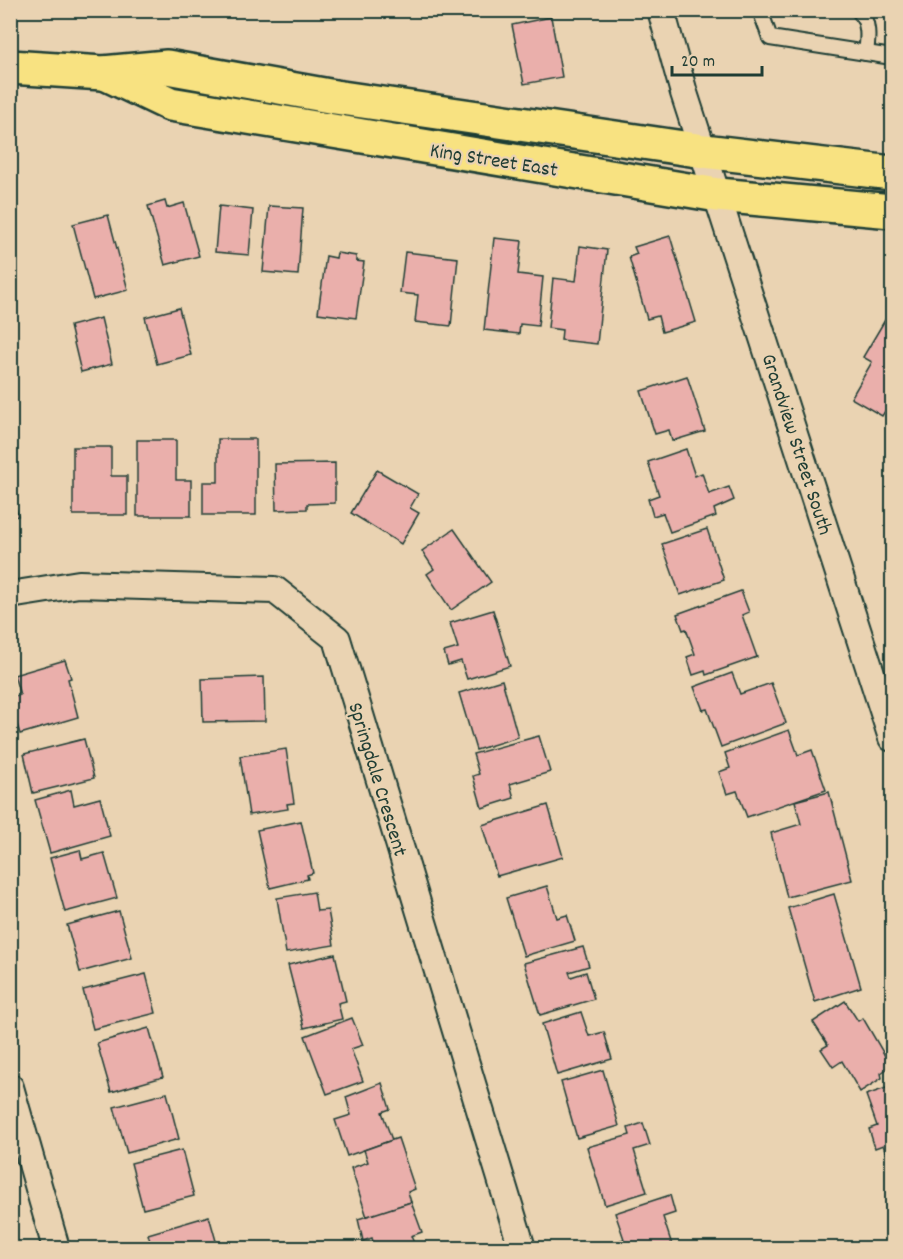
<svg xmlns="http://www.w3.org/2000/svg" width="903" height="1259" font-family="Dekko,sans-serif">
	<style>
		.building { fill: #eaafab; stroke: #1f3d34; stroke-width: 1.5 }
		.lines { fill: none; stroke-linecap: round; stroke-linejoin: round }
		.service-casing { stroke: #1f3d34; stroke-width: 18 }
		.minor-casing { stroke: #1f3d34; stroke-width: 30 }
		.primary-casing { stroke: #1f3d34; stroke-width: 38 }
		.service { stroke: #ead3b2; stroke-width: 14 }
		.minor { stroke: #ead3b2; stroke-width: 26 }
		.primary { stroke: #f8e281; stroke-width: 33 }
		.labels { text-anchor: middle; stroke-width: 4.5; stroke-linejoin: round; paint-order: stroke }
		.street-label { font-size: 21px; fill: #1f3d34; stroke: #ead3b2 }
	</style>
	<rect width="100%" height="100%" fill="#ead3b2"/>
	<filter id="ink" filterUnits="userSpaceOnUse"><feTurbulence type="fractalNoise" baseFrequency=".0167" numOctaves="2"/><feDisplacementMap in="SourceGraphic" scale="12" xChannelSelector="R" yChannelSelector="G"/><feConvolveMatrix kernelMatrix="1 2 1 2 8 2 1 2 1" color-interpolation-filters="sRGB"/></filter>
	<g filter="url(#ink)">
		<!-- building -->
		<g class="building">
			<path d="M551,17l11,60 -38,7 -12,-59z"/>
			<path d="M165,201l2,7 17,-5 15,53 -34,9 -17,-59z"/>
			<path d="M219,206l34,4 -4,45 -34,-3z"/>
			<path d="M269,206l34,2 -5,67 -35,-3z"/>
			<path d="M108,215l20,75 -35,9 -20,-75z"/>
			<path d="M670,236l26,86 -34,10 -4,-16 -11,3 -18,-62 8,-3 -3,-7z"/>
			<path d="M494,238l28,3 -4,33 25,3 -5,49 -18,-2 -1,10 -35,-4z"/>
			<path d="M580,246l27,4 -10,94 -36,-4 1,-10 -14,-2 5,-50 23,3z"/>
			<path d="M405,252l53,6 -7,68 -36,-4 3,-27 -18,-2z"/>
			<path d="M337,253l19,3v5l8,1 -8,56 -38,-5 8,-57 10,2z"/>
			<path d="M179,308l12,47 -34,9 -12,-47z"/>
			<path d="M892,308v98l-3,-1 -7,11 -31,-18 21,-36 -9,-5z"/>
			<path d="M101,318l11,46 -31,8 -11,-46z"/>
			<path d="M687,376l18,55 -33,10 -3,-11 -14,4 -14,-43z"/>
			<path d="M218,439h38v76h-53v-33h15z"/>
			<path d="M137,440h39v40h15v36h-54z"/>
			<path d="M73,447h38v29h16v39h-54z"/>
			<path d="M686,449l9,27 7,-3 7,21 20,-7 5,13 -20,9 2,7 -46,16 -7,-19 -10,3 -5,-17 11,-4 -11,-33z"/>
			<path d="M335,463v40l-28,1v5l-31,1 -1,-46z"/>
			<path d="M377,470l41,24 -8,14 9,5 -18,31 -50,-31z"/>
			<path d="M10,495h3l5,21 -8,2z"/>
			<path d="M454,529l37,53 -40,28 -24,-36 7,-5 -12,-18z"/>
			<path d="M707,529l17,51 -44,15 -18,-51z"/>
			<path d="M741,591l8,21 -7,3 15,42 -51,18 -1,-4 -12,4 -6,-18 8,-3 -9,-25 -3,1 -6,-16z"/>
			<path d="M493,610l17,56 -43,13 -6,-18 -13,4 -4,-13 14,-4 -8,-25z"/>
			<path d="M65,660l6,18 -3,1 10,38 -58,17 -10,-32v-4l10,-3 -6,-20z"/>
			<path d="M732,673l8,21 31,-11 15,40 -65,24 -14,-38 -4,1 -9,-23z"/>
			<path d="M264,677l1,44 -62,1 -1,-43z"/>
			<path d="M502,680l16,57 -42,13 -17,-57z"/>
			<path d="M789,730l9,25 14,-5 14,40 -79,27 -10,-26 -10,3 -8,-22 11,-4 -5,-15z"/>
			<path d="M539,736l11,36 -40,12 4,14 -32,10 -9,-32 6,-2 -6,-20z"/>
			<path d="M84,739l10,39 -61,15 -9,-39z"/>
			<path d="M286,749l8,54 -7,1 1,5 -39,6 -9,-59z"/>
			<path d="M71,790l3,15 26,-7 10,38 -60,17 -15,-53z"/>
			<path d="M829,792l23,88 -65,17 -16,-64 30,-9 -6,-23z"/>
			<path d="M548,805l15,52 -66,19 -15,-51z"/>
			<path d="M301,821l12,52 -6,2 1,4 -38,9 -13,-58z"/>
			<path d="M80,850l2,9 22,-6 13,45 -52,14 -15,-54z"/>
			<path d="M547,886l10,32 10,-3 8,26 -51,15 -18,-58z"/>
			<path d="M314,892l3,19 11,-1 6,35 -48,8 -9,-55z"/>
			<path d="M834,894l27,93 -46,15 -27,-94z"/>
			<path d="M119,911l13,47 -52,14 -13,-47z"/>
			<path d="M583,947l6,19 -20,6 2,5 15,-5 8,27 -54,16 -16,-52z"/>
			<path d="M335,954l11,47 -8,2 4,16 -38,9 -16,-63z"/>
			<path d="M146,974l10,39 -63,16 -10,-39z"/>
			<path d="M845,1001l13,20 5,-3 28,48 -10,7 1,5 -22,14 -18,-31 -9,6 -12,-18 7,-4 -15,-23z"/>
			<path d="M581,1012l8,24 15,-4 8,27 -55,16 -15,-51z"/>
			<path d="M352,1018l11,27 -12,4 12,32 -36,13 -22,-58z"/>
			<path d="M149,1028l14,49 -52,15 -14,-49z"/>
			<path d="M603,1070l16,56 -42,12 -16,-56z"/>
			<path d="M382,1083l8,26 -8,3 10,28 -45,16 -12,-36 16,-5 -5,-18z"/>
			<path d="M892,1086v64l-6,3 -3,-8 -8,3 -6,-19 8,-3 -11,-31z"/>
			<path d="M167,1093l12,46 -52,14 -13,-46z"/>
			<path d="M643,1123l7,22 -16,5 13,42 -42,13 -18,-58 43,-12 -2,-7z"/>
			<path d="M398,1138l17,51 -7,3 3,10 -44,15 -16,-49 17,-6 -4,-12z"/>
			<path d="M182,1150l12,46 -51,13 -12,-46z"/>
			<path d="M670,1195l5,18 -12,4 10,31h-61l-2,-4 14,-5 -9,-26z"/>
			<path d="M411,1202l11,30 -11,4 5,12h-41l-3,-10 -9,3 -5,-22z"/>
			<path d="M209,1216l9,32h-66l-4,-14z"/>
		</g>
		<g class="lines">
			<defs>
				<g id="service">
					<path d="M760,10l10,28 122,19"/>
					<path d="M858,10c12,11 10,29 8,43"/>
				</g>
				<g id="minor">
					<path d="M661,10l23,83 208,645"/>
					<path d="M10,595l69,-11 196,6 62,49 185,609"/>
					<path d="M10,1087l46,161"/>
				</g>
				<g id="primary">
					<path d="M10,67l93,6 64,-6 168,30 369,54 188,22"/>
					<path d="M105,73l65,31 548,91 174,16"/>
				</g>
			</defs>
			<!-- service casing -->
			<use href="#service" class="service-casing"/>
			<!-- minor casing -->
			<use href="#minor" class="minor-casing"/>
			<!-- primary casing -->
			<use href="#primary" class="primary-casing"/>
			<!-- service -->
			<use href="#service" class="service"/>
			<!-- minor -->
			<use href="#minor" class="minor"/>
			<!-- primary -->
			<use href="#primary" class="primary"/>
		</g>
	</g>
	<g class="labels">
		<!-- street labels -->
		<g class="street-label">
			<text transform="translate(494 159) rotate(9)" y="7">King Street East</text>
			<text transform="translate(798 444) rotate(72)" y="7">Grandview Street South</text>
			<text transform="translate(379 779) rotate(73)" y="7">Springdale Crescent</text>
		</g>
	</g>
	<!-- margin -->
	<rect width="903" height="1259" fill="none" stroke="#ead3b2" stroke-width="36"/>
	<rect x="18" y="18" width="867" height="1223" fill="none" stroke="#1f3d34" stroke-width="2" filter="url(#ink)"/>
	<!-- scale -->
	<path d="M672 66v9h90v-9" fill="none" stroke="#1f3d34" stroke-width="3"/>
	<text x="681" y="66" font-size="18" fill="#1f3d34" stroke="#ead3b2" stroke-width="4.5" paint-order="stroke">20 m</text>
</svg>
